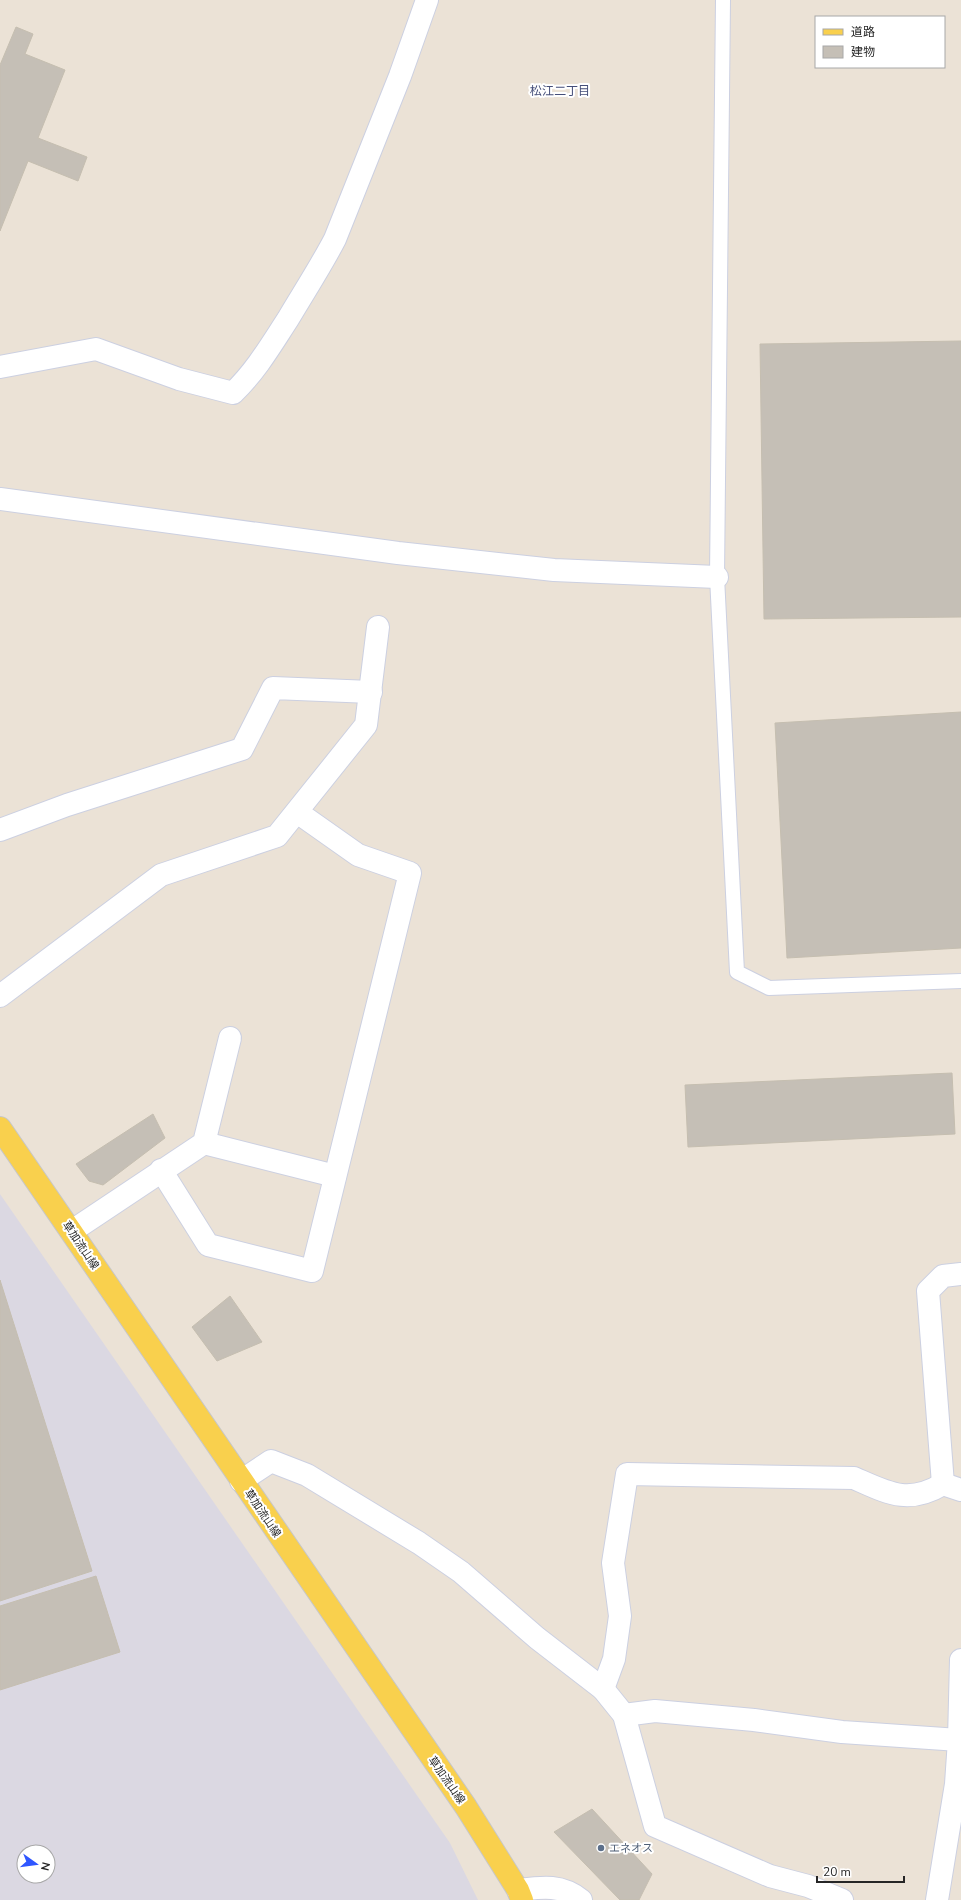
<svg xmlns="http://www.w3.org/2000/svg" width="961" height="1900" font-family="'Nunito Sans','Noto Sans JP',sans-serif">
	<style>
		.industrial { fill: #dbd8e2; fill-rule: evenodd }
		.building { fill: #c5bfb6; stroke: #c5beb0 }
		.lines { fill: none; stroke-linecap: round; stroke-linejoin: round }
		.lane-casing { stroke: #ccd0e1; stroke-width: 16 }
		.street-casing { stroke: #ccd0e1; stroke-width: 24 }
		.secondary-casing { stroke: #ccd0e1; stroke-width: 24 }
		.primary-casing { stroke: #c7c7c7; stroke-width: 24 }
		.lane { stroke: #fff; stroke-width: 14 }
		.street { stroke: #fff; stroke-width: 22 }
		.secondary { stroke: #fff; stroke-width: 22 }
		.primary { stroke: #f9d04d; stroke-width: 22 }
		.service-dot { fill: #5c6f8a; stroke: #fff; stroke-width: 1.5 }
		.labels { text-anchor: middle; stroke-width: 4; stroke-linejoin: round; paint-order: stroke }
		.street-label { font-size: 11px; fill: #262626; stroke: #fff }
		.service-label { font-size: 11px; fill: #4e5e75; stroke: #fff; text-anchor: start }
		.neighbourhood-label { font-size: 12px; fill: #454e79; stroke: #fff }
	</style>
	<rect width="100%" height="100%" fill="#ebe2d6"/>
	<!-- industrial -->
	<path class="industrial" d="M0,1194l450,649 28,57h-478zM24,1852h24v24h-24z"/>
	<!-- building -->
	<g class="building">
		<path d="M16,27l17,7 -8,20 40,16 -27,68 49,19 -9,24 -50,-20 -28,70v-166z"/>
		<path d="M961,341v276l-197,2 -4,-275z"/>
		<path d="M961,712v236l-174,10 -12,-235z"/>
		<path d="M952,1073l3,61 -267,13 -3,-62z"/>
		<path d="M153,1114l12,24 -62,47 -14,-4 -13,-17z"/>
		<path d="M0,1280l92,291 -92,30z"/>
		<path d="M230,1296l32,46 -45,19 -25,-34z"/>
		<path d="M96,1576l24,76 -120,38v-84z"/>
		<path d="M592,1809l60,65 -13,26h-19l-66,-68z"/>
	</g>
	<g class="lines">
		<defs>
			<path id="lane" d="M723,0l-6,577 20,395 32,16 192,-7"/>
			<g id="street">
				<path d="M0,367l96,-18 83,30 54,14c23,-22 38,-48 55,-74 16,-27 33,-53 47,-80l65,-163 27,-76"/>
				<path d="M0,499l398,54 156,17 163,7"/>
				<path d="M0,830l67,-25 175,-56 31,-61 98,4"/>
				<path d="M0,996l161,-121 116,-39 89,-111 12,-98"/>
				<path d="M204,1143l131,33"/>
				<path d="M161,1170l47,75 104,26 98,-398 -52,-18 -61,-43"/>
				<path d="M72,1231l132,-88 26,-105"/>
				<path d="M241,1481l30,-20 36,14 112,68 42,29 76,66 66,51 21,26 31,111 115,50 38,10 34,14"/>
				<path d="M943,1484l-15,-193 15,-15 18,-2"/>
				<path d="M603,1689l11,-30 6,-43 -7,-53 14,-89 227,4c34,15 54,27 89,6l18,6"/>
				<path d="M624,1715l31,-4 99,9 88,12 117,8"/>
				<path d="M937,1900l19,-116 3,-44 2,-80"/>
			</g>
			<path id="secondary" d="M518,1890c24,-3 43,-6 63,10"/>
			<path id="primary" d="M0,1128l466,679 52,83 4,10"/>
		</defs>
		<!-- lane casing -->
		<use href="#lane" class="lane-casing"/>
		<!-- street casing -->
		<use href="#street" class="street-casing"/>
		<!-- secondary casing -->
		<use href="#secondary" class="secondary-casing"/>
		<!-- primary casing -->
		<use href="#primary" class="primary-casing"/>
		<!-- lane -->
		<use href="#lane" class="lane"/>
		<!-- street -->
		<use href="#street" class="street"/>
		<!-- secondary -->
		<use href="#secondary" class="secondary"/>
		<!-- primary -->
		<use href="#primary" class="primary"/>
	</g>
	<!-- markers -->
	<circle class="service-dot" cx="601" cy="1848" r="4"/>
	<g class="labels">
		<!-- street labels -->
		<g class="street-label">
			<text transform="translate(81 1245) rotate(56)" y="4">草加流山線</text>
			<text transform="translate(263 1513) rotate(56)" y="4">草加流山線</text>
			<text transform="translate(447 1780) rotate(55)" y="4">草加流山線</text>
		</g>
		<!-- service labels -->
		<g class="service-label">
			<text x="609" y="1852">エネオス</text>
		</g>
		<!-- neighbourhood labels -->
		<g class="neighbourhood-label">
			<text x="560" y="95">松江二丁目</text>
		</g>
	</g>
	<!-- legend -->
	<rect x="815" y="16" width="130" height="52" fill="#ffffff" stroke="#a8a8a8"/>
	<rect x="823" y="29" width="20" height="6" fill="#f9d04d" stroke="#a8a8a8"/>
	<text x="851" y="36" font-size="12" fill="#262626">道路</text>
	<rect x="823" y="46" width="20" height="12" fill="#c5bfb6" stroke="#a8a8a8"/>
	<text x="851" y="56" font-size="12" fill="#262626">建物</text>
	<!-- north arrow -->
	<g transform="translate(36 1864) rotate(104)"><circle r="19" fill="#ffffff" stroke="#a8a8a8"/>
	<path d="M0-3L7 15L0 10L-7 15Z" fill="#2f56ff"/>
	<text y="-6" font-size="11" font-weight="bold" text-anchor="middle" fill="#262626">N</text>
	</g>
	<!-- scale -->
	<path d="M817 1876v6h87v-6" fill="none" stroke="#262626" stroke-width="2"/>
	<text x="823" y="1876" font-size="12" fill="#262626" stroke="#ffffff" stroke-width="3" paint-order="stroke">20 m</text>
</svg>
